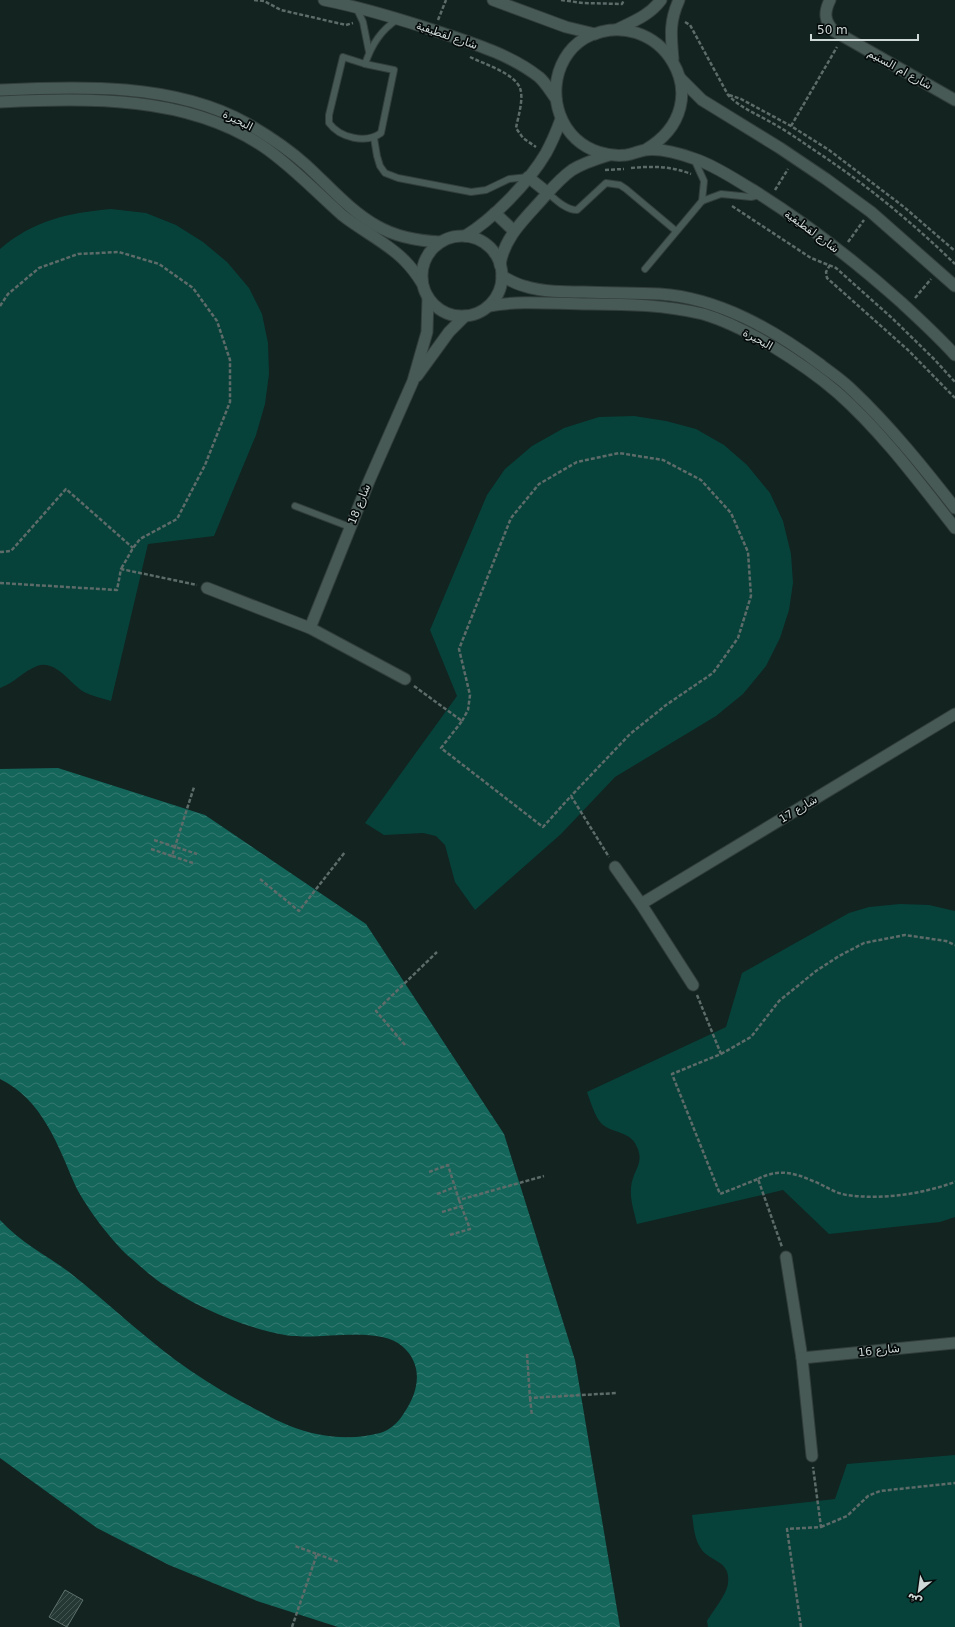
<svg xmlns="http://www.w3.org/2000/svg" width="955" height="1627" font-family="'DejaVu Sans','Noto Sans Arabic',sans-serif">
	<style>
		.green { fill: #07423a }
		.water { fill: url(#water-waves) }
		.building { fill: url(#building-hatch); stroke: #5e716d }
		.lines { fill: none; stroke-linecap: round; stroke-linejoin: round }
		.service-casing { stroke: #323e3b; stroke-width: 8 }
		.minor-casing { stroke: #323e3b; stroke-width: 13 }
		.tertiary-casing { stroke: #323e3b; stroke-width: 13 }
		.path { stroke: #5d6b69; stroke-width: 2.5; stroke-dasharray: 4 2; stroke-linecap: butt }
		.service { stroke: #485a56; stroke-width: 6 }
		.minor { stroke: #485a56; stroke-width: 11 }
		.tertiary { stroke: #485a56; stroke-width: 11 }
		.labels { text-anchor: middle; stroke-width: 3.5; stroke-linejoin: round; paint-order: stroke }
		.street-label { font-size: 11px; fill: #ced8d6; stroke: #050b0a }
	</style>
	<defs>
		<pattern id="water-waves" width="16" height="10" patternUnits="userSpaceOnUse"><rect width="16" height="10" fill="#14655a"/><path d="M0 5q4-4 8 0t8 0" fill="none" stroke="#357a71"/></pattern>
		<pattern id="building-hatch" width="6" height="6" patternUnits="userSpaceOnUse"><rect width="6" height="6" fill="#263834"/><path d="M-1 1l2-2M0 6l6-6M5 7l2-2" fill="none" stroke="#445451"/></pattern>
	</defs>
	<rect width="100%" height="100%" fill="#122320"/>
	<!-- green -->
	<g class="green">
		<path d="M111,209l35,4 30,12 27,17 24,20 22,26 13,26 6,29 1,31 -4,30 -9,31 -42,101 -66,8 -37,157c-9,-3 -19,-5 -27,-9 -14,-8 -28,-33 -47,-26 -13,5 -23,17 -37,22v-439c34,-29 68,-36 111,-40z"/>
		<path d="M634,416l32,5 30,8 28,16 23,20 23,28 13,28 8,33 2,29 -4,27 -9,28 -14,28 -23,28 -27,22 -101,61 -54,57 -86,76 -20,-28 -10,-37 -9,-9 -13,-3 -39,2 -19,-12 92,-127 -27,-66 57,-135 18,-26 27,-23 32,-18 35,-11z"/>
		<path d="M900,904l29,1 26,6v306l-15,5 -111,12 -46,-44 -146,34c-3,-12 -7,-24 -6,-36 1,-18 15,-24 5,-43 -6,-14 -26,-12 -35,-22 -6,-6 -11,-23 -14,-31l139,-65 16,-54 107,-60 20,-6z"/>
		<path d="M955,1455v172h-247l-1,-6c6,-10 20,-27 21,-38 3,-22 -17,-21 -26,-33 -8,-11 -8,-22 -10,-35l143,-16 12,-35z"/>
	</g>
	<!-- water -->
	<path class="water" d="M58,768l147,47 161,109 138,210 71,226 45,267h-282l-81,-26 -88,-36 -72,-37 -97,-70v-238c20,22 46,35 69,52 41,32 79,70 122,99 22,15 46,29 70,41 9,5 19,10 29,14 28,11 60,15 90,7 10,-3 19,-11 24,-20 15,-22 20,-48 -2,-67 -23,-21 -85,-5 -117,-11 -43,-8 -87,-27 -124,-52 -10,-7 -20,-16 -29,-24 -17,-13 -46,-52 -56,-72 -18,-41 -33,-87 -76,-108v-310z"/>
	<!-- building -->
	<path class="building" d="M65,1590l18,10 -16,27 -18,-10z"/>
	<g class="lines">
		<defs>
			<g id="service">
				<path d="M356,7l7,15 6,30"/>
				<path d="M343,57l22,7 29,6 -13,63c-15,11 -41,5 -52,-10v-8z"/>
				<path d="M365,64c7,-20 16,-34 33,-45"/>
				<path d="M374,138l3,18 3,10 5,7 13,5 73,14 15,-2 23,-11 19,-2"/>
				<path d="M694,159l10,22 -2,20"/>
				<path d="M548,193c8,7 18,17 29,17l29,-27 14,2 6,4 50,42"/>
				<path d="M645,269l57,-68 19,-7 30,3 9,-2"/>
				<path d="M295,506l55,21"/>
			</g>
			<g id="minor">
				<path d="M830,0c-6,12 -6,21 4,31l121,69"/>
				<path d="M618,29c16,-8 32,-14 43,-29"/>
				<path d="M673,59c-2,-23 -4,-37 6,-59"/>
				<path d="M0,90c80,-4 174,-7 246,33 21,12 42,26 60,42 22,20 44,46 71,61 19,11 42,15 64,16"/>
				<path d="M0,102c88,-4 188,-7 264,45 29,20 52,45 78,68 20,16 46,28 63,46 7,7 12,14 17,22"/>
				<path d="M528,177l20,16"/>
				<path d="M495,213l19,18"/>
				<path d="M465,236c28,-17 64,-54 81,-83 6,-11 11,-23 15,-34"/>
				<circle cx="462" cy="276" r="40"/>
				<path d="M500,265c4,-29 27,-48 45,-69 8,-9 17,-19 27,-26 11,-7 24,-11 37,-15"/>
				<path d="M502,276c7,4 14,8 22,10 19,6 40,6 60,6 25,1 50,1 76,2 59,4 114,36 161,71 10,8 21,15 31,25 38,36 71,77 103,118"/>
				<path d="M489,306c34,-6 65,-2 100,-2 38,0 76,1 114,10 24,7 47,19 69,32 23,14 45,29 66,47 44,39 81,89 117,135"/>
				<path d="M417,376l32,-44 16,-16"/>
				<path d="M207,588l103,40 95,51"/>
				<path d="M310,628l59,-147 44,-100 14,-49 1,-35"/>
				<path d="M615,867l26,37 52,81"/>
				<path d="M641,904l314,-190"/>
				<path d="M786,1257l16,101 10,98"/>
				<path d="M802,1358l153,-15"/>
			</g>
			<g id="tertiary">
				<path d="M324,0c40,8 79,20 118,33 33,11 69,22 97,44 7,6 11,14 17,22"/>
				<path d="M493,0l73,27 29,7"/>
				<path d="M680,78l22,22 78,48 46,31 45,33 84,74"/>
				<path d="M645,150c81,-47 13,-150 -60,-112 -35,21 -39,73 -9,101 13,12 32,18 50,16 7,-1 13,-4 19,-5 15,-2 36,4 50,9 21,7 39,20 58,31 53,33 102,71 149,113 18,17 36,33 53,52"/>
			</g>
		</defs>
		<!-- service casing -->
		<use href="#service" class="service-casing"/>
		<!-- minor casing -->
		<use href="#minor" class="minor-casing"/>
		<!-- tertiary casing -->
		<use href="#tertiary" class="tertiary-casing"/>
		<!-- path -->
		<g class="path">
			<path d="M254,0l10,1 17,9 65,15 7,-2"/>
			<path d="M561,0l22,3 39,1 2,-4"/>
			<path d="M438,20l8,-20"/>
			<path d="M685,22l5,3 38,70c12,13 31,20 46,29 16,9 31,20 46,30 48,32 94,70 135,110"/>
			<path d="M470,57c14,7 44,16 50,31 4,11 -2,29 -4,40l7,10 13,9"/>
			<path d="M729,95l12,4 50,27 38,24 75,57 51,44"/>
			<path d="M791,126l46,-79"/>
			<path d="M631,168c20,-2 40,-2 60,6"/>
			<path d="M605,170l19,-1"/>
			<path d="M775,190l13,-21"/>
			<path d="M732,206l79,52 25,10 56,50 42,41 21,23"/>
			<path d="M848,242l16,-22"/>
			<path d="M830,265l-4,7 1,6 81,72 47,48"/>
			<path d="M915,298l16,-19"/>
			<path d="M0,306l8,-12 31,-26 39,-14 41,-2 40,12 34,24 24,33 13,39v42l-25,63 -28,54 -37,20 -7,9 -12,21"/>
			<path d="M0,552l11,-1 55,-62 67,59"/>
			<path d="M0,583l117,7 4,-21 76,16"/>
			<path d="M414,686l48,35 -21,27 102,79 28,-31 38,61"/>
			<path d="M462,721l6,-11 2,-15 -11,-46 52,-131 28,-34 38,-22 42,-9 44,7 38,20 30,33 17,39 3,44 -13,42 -25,35 -47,32 -36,29 -59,62"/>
			<path d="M154,840l43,14"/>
			<path d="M151,849l21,7"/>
			<path d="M193,863l-21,-7 22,-69"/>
			<path d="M260,879l39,32 46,-59"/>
			<path d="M697,995l24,59 -49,20 48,120 38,-15 24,68"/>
			<path d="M405,1045l-29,-34 61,-59"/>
			<path d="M721,1054l30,-17 28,-36 37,-30 23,-15 25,-13 41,-8 41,6 9,4"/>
			<path d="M429,1172l19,-7 11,35 85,-24"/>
			<path d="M758,1179c19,-10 35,-7 55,2 11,4 21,12 34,14 35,5 75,-1 108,-13"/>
			<path d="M437,1194l18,-7"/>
			<path d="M442,1212l20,-6"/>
			<path d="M450,1235l20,-6 -11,-29"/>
			<path d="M527,1354l3,44 87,-5"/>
			<path d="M530,1398l2,18"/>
			<path d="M821,1527l26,-11 21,-20 12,-5 75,-8"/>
			<path d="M317,1554l22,8"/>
			<path d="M292,1627l25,-73 -22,-8"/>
			<path d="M801,1627l-14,-98 34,-2 -8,-60"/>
		</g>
		<!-- service -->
		<use href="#service" class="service"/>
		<!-- minor -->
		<use href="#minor" class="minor"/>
		<!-- tertiary -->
		<use href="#tertiary" class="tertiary"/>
	</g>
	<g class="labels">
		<!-- street labels -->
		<g class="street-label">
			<text transform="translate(447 35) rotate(19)" y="4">شارع لقطيفية</text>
			<text transform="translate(900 69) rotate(29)" y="4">شارع ام السنيم</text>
			<text transform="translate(238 120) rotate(27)" y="4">البحيرة</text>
			<text transform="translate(812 231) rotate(36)" y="4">شارع لقطيفية</text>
			<text transform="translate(758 339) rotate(29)" y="4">البحيرة</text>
			<text transform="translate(359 504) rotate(-68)" y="4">شارع 18</text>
			<text transform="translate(798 809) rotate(-31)" y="4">شارع 17</text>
			<text transform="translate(879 1350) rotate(-6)" y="4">شارع 16</text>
		</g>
	</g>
	<!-- north arrow -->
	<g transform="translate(919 1591) rotate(209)" stroke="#050b0a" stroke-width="3" paint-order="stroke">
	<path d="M0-3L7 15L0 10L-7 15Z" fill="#ced8d6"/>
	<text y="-6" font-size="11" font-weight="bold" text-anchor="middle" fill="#ced8d6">ش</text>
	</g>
	<!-- scale -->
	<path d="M811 34v6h107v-6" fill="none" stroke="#ced8d6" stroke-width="2"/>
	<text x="817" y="34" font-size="12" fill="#ced8d6" stroke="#050b0a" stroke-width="3" paint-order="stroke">50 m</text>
</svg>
